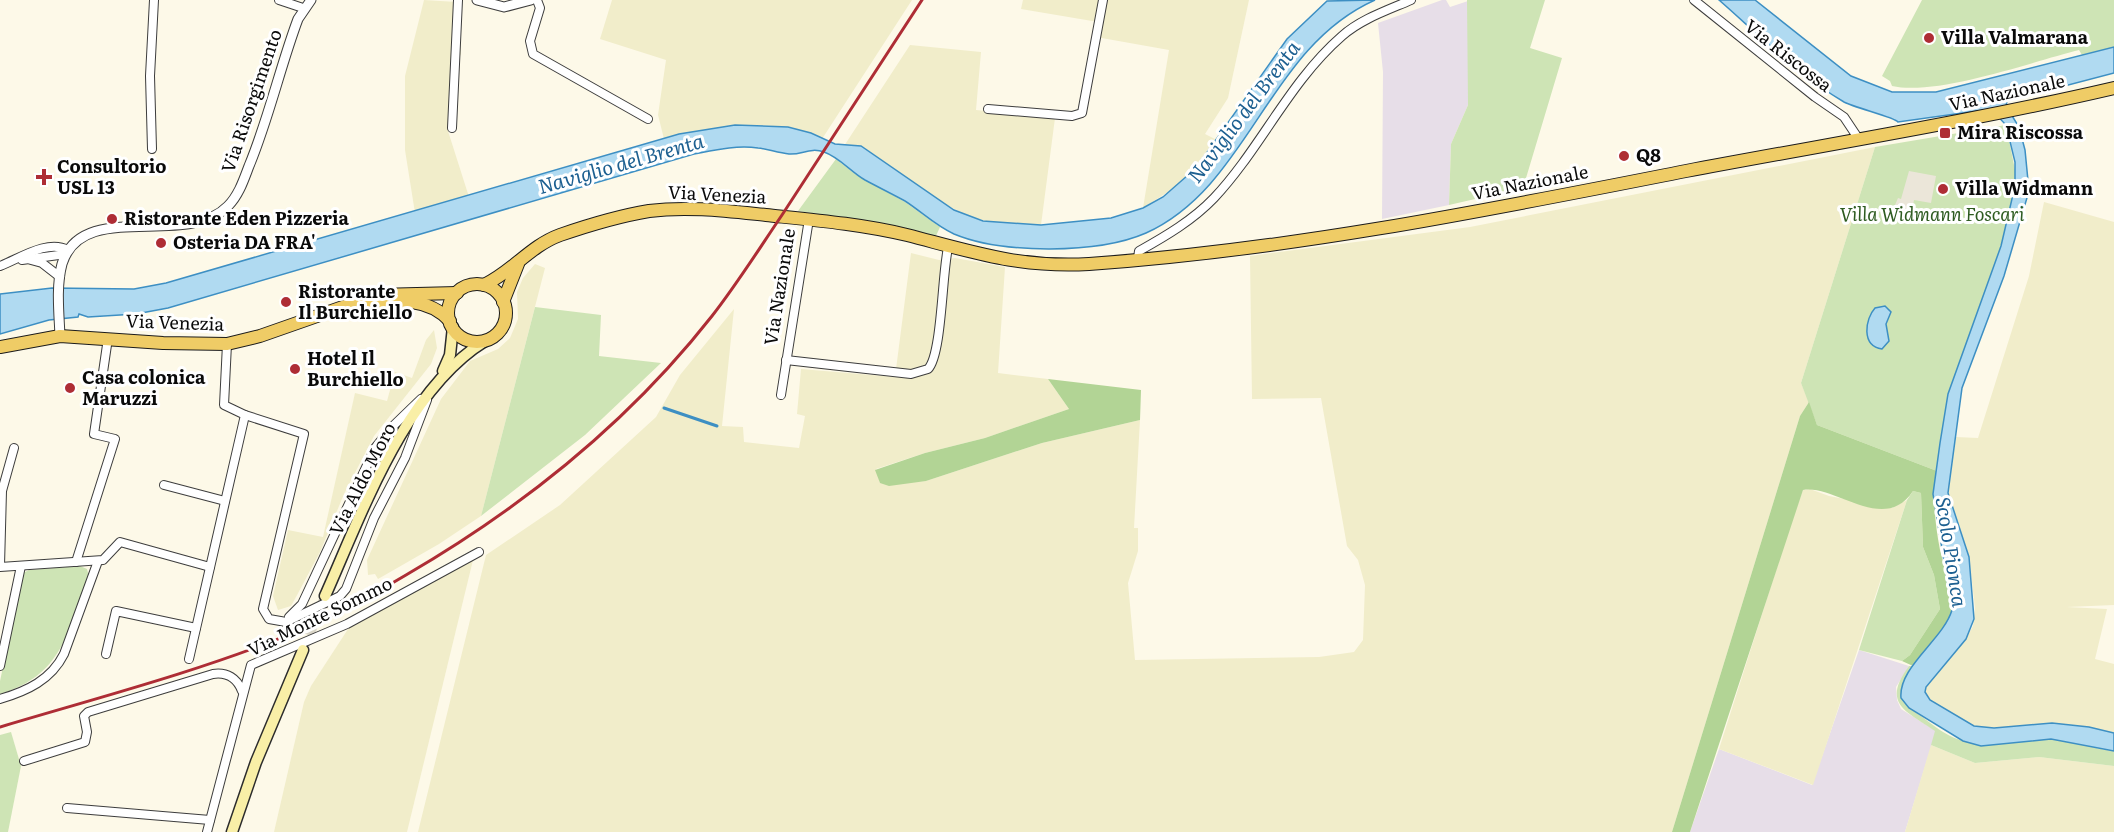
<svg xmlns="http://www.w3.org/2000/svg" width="2114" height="832" font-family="Literata,serif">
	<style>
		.industrial { fill: #e7dee8 }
		.farmland { fill: #f1edca }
		.green { fill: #cee4b5 }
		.forest { fill: #b2d495 }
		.plaza { fill: #ebe6d9 }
		.water { fill: #b0daf1; stroke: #3d8fc3; stroke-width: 1.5 }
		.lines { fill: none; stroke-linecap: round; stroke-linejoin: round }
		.stream { stroke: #3d8fc3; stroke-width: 3 }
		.secondary-tunnel { stroke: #d9d5c7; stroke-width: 10; stroke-dasharray: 10 5; stroke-linecap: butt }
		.minor-casing { stroke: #3d3d3d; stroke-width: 10 }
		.tertiary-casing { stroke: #3d3d3d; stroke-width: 11 }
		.secondary-casing { stroke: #2c2c2c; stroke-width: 13 }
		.primary-casing { stroke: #1b1b1b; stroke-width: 14 }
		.minor { stroke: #fff; stroke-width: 8 }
		.tertiary { stroke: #fff; stroke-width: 9 }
		.secondary { stroke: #f9efa7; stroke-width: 10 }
		.primary { stroke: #efcc66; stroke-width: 12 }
		.rail { stroke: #ae2d35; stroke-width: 3 }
		.poi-dot { fill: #ae2d35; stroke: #fff; stroke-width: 2 }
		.labels { text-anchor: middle; stroke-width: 6; stroke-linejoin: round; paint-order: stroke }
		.poi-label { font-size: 18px; font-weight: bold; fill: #0a0a0a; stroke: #fff; text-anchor: start }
		.street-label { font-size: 18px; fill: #0a0a0a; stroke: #fff }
		.park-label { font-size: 18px; font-style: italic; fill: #2d5b20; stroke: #fff }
		.water-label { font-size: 20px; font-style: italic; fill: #1d6091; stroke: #fff }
	</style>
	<rect width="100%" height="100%" fill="#fdf9e8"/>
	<!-- industrial -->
	<g class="industrial">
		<path d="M1442,0h4l4,7 18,-6v104l-17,39 -2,61 -67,14 1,-147 -5,-49z"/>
		<path d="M1859,650l50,16 -13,21 1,13 4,9 35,22 -31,101h-215l29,-83 93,36z"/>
	</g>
	<!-- farmland -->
	<g class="farmland">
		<path d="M424,0l33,2 4,52 -8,15 -5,62 21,66 -54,16 -10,-63v-74z"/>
		<path d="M612,0h300l-90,139 -11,-6 -23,-6 -31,-2h-22l-71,14 -6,-24 8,-55 -66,-21z"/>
		<path d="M1023,0h226l-21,98 -23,36 10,5 -19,29 -16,16 -37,24 26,-158 -73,-13 2,-15 -77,-13z"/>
		<path d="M910,45l71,7 -5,58 79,8 -14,107 -44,-1 -29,-8 -27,-14 -79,-56h-18z"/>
		<path d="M1875,147l-74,236 8,19 -9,14 -128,416h-1254l68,-277 74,-50 96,-88 24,-42 54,-66 -12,117 21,1 1,15 55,6 6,-32 -8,-2 4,-45 94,8 16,-124 28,7 16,-2 50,9 -7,106 50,6 21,30 -84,29 -60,15 -49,16 4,14 46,-2 116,-38 98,-23 -6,108h4v23l-10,32 7,77 184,-3 35,-5 9,-12 2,-55 -7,-25 -11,-14 -26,-148 -69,1 -2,-143 220,-29z"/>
		<path d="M2044,202l70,20v383l-47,2 40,2 -12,50 19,5v69l-25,-6 -37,-4 -58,5 -20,-2 -44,-26 -5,-7v-6l41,-48 7,-13 2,-18 -6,-51 -21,-64 8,-56 22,1 51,-162z"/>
		<path d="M535,264l10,4 -64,248 -42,28 -61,35 -3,-5 -7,1 -1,-15 74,-161 29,-38 28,-12 12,-11 8,-19 -1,-27 6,-14z"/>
		<path d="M434,330l3,18 -6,16 -57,72 -30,58 -24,58 -24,45 -5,9 -13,4 -5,-14 15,-66 35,7 32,-144 32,8 8,-29 17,6 14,-38z"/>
		<path d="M1810,489l19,7 63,12 15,-8 -94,285 -94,-36 73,-229 11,-30z"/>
		<path d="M473,560l-66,272h-133l30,-130 7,-16 39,-60z"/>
		<path d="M1931,745l44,18 64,-6 75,9v66h-209z"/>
	</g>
	<!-- green -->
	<g class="green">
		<path d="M1467,0h78l-15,48 32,10 -39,130 -74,17 2,-61 17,-39z"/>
		<path d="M1922,0h192v47l-32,8 -3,-5c-48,12 -142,46 -187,36l-2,-5 -8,-5z"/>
		<path d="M2006,125l10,50 -3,25 -12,46 -53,148 -11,77 -120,-46 -16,-42 74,-236z"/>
		<path d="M836,159l19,15 50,28 35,25 -5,11 -43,-13 -94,-14z"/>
		<path d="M535,307l66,8 -2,41 62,7 -76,72 -104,81z"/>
		<path d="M1913,491l8,2 2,54 11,28 6,34 -30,46 -8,6 -43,-11 48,-150z"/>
		<path d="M80,566l7,3 2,8c-22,55 -26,98 -89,117v-13l23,-108 6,-3z"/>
		<path d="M1909,666h4l-8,13 4,29c17,10 35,29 55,33 30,8 57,-3 87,-2 21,1 42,10 63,12v15l-75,-9 -64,6 -44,-18 4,-14c-29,-20 -54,-27 -26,-65z"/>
		<path d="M11,732l10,34 -13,66h-8v-97z"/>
	</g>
	<!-- forest -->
	<g class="forest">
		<path d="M1048,379l93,11 -1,30 -98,23 -116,38 -37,5 -9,-3 -5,-13 50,-17 60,-15 84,-29z"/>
		<path d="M1809,402l8,23 120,46c-5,26 -2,53 3,79 5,22 20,51 8,73 -7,15 -24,30 -35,43l-11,-5 8,-6 30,-46 -6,-34 -11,-28 -2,-54 -8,-2c-29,44 -78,-7 -110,-1l-113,342h-18l128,-416z"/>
	</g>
	<!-- plaza -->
	<path class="plaza" d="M1909,171l27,5 -5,27 -17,-3 -3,17 -15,-2 -1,-10 3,-7 3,1z"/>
	<!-- water -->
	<g class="water">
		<path d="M1375,0c-108,48 -125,186 -229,233 -48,21 -144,21 -192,1 -18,-8 -32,-22 -49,-33 -13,-7 -27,-14 -40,-21 -14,-8 -26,-23 -41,-28 -14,-5 -22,3 -35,2 -11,-1 -21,-5 -31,-6 -22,-3 -43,2 -64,6l-526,154 -32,6 -48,3 -9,-3 -1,3 -29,3 -49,14v-40l52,-6 82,1 32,-6 513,-149 56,-9 53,2 23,6 24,11 26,2 93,64 29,11 58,4 70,-7 32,-10 20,-11 33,-29 91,-129 40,-38z"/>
		<path d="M1719,0h36l96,76 41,16h44l178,-45v26l-107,28 -1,5 13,21 6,23 4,41 -25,85 -42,112 -14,105 21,64 5,62 -8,20 -40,48 -1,5 5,8 44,26 20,2 58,-5 37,4 25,6v18l-63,-12 -70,7 -18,-5 -54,-33 -8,-10c-3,-31 42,-58 51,-88l-19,-116 7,-51 8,-49 53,-148 14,-60v-24l-9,-37 -15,-16 -93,13c-3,-5 -43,-14 -54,-20 -46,-27 -85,-67 -125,-102z"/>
		<path d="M1885,306l6,6 -5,12 3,17 -7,8c-21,-3 -17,-30 -7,-41z"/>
	</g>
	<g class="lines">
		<!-- stream -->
		<path class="stream" d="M664,408l53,18"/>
		<!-- secondary-tunnel -->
		<path class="secondary-tunnel" d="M303,649l22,-52"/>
		<defs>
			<g id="minor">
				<path d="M279,0l24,8"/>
				<path d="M537,0l3,8 -10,33 3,13 115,65"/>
				<path d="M1694,0l121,97 29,20 14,21"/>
				<path d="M988,109l84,7 10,-3 21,-113"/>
				<path d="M452,128l6,-128"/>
				<path d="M152,149l-2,-73 4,-76"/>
				<path d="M1138,258l1,-7c27,-15 54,-31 75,-53 47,-50 75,-116 128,-162 19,-17 46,-26 69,-36"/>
				<path d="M22,260l44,-6"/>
				<path d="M31,260l11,3 18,14"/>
				<path d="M0,266c19,-7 47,-27 68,-16"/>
				<path d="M786,360l125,14 17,-5c14,-14 14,-96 20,-121"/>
				<path d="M781,395l28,-176"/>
				<path d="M245,415l59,19 -41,175 6,10 17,3 54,-26 6,-7 28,-71 31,-60 22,-58"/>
				<path d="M164,485l61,16"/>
				<path d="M76,562l39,-123 -21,-5 14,-96"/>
				<path d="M0,566l2,-75 12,-43"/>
				<path d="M0,567l103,-7 17,-18 90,25"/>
				<path d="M289,617l13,-13 73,-156 17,-21 29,-28"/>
				<path d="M106,654l10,-43 80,17"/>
				<path d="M189,659l56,-244 -21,-10 3,-61"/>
				<path d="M0,666l21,-100"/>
				<path d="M0,699c27,-8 51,-19 64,-45l34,-93"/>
				<path d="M24,761l61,-19 2,-10 -3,-16 4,-4 125,-38c14,-2 24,4 29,17"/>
				<path d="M67,808l143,12"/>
				<path d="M207,832l44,-167 96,-41 132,-72"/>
			</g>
			<g id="tertiary">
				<path d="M477,0l27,7 27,-7"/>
				<path d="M60,336c-1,-23 -4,-50 2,-72 20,-66 124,-15 166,-58 11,-11 16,-27 21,-40 20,-48 31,-99 49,-147l13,-19"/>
			</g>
			<g id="secondary">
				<path d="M443,371l7,-16 3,-28"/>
				<path d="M325,596c37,-83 80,-206 160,-255"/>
				<path d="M232,832l24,-70 47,-112"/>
			</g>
			<g id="primary">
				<circle cx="477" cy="313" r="29"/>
				<path d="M484,285c28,-13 46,-39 76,-50 29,-10 59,-19 89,-24 39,-5 78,0 117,4 48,5 95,9 141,20 66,17 112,33 182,29 201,-14 399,-54 597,-93 143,-27 286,-50 428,-83"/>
				<path d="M503,302l15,-38"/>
				<path d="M366,304c30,-3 61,-8 84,17"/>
				<path d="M0,347l60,-11 103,7 64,1 33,-8 117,-41 80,-2"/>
			</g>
		</defs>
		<!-- minor casing -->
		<use href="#minor" class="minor-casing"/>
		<!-- tertiary casing -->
		<use href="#tertiary" class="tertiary-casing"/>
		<!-- secondary casing -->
		<use href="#secondary" class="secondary-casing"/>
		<!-- primary casing -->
		<use href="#primary" class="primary-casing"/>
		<!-- minor -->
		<use href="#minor" class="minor"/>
		<!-- tertiary -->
		<use href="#tertiary" class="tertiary"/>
		<!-- secondary -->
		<use href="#secondary" class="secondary"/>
		<!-- primary -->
		<use href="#primary" class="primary"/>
		<!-- rail -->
		<path class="rail" d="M0,727c97,-29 197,-55 291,-93 40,-16 78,-37 115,-59 117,-68 222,-152 306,-259 25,-32 47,-67 70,-101 47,-71 93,-143 140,-215"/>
	</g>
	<!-- markers -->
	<g class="poi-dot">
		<circle cx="1929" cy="38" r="6"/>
		<rect x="1939" y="127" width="12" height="12" rx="3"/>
		<circle cx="1624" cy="156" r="6"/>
		<path d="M41 168h6v6h6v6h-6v6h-6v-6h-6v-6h6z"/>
		<circle cx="1943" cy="189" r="6"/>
		<circle cx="112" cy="219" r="6"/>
		<circle cx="161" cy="243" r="6"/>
		<circle cx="286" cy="302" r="6"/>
		<circle cx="295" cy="369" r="6"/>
		<circle cx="70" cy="388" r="6"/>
	</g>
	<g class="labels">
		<!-- poi labels -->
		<g class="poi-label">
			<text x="1941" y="44">Villa Valmarana</text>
			<text x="1957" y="139">Mira Riscossa</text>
			<text x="1636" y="162">Q8</text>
			<text x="57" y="173">Consultorio<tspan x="57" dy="21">USL 13</tspan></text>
			<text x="1955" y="195">Villa Widmann</text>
			<text x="124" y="225">Ristorante Eden Pizzeria</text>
			<text x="173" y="249">Osteria DA FRA'</text>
			<text x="298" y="298">Ristorante<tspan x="298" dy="21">Il Burchiello</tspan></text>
			<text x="307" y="365">Hotel Il<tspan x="307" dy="21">Burchiello</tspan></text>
			<text x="82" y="384">Casa colonica<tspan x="82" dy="21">Maruzzi</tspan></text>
		</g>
		<!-- street labels -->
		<g class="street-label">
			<text transform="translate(1788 56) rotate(38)" y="6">Via Riscossa</text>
			<text transform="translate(2007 93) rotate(-12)" y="6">Via Nazionale</text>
			<text transform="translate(252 101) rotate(-71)" y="6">Via Risorgimento</text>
			<text transform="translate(1530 183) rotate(-11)" y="6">Via Nazionale</text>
			<text transform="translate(717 195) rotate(3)" y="6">Via Venezia</text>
			<text transform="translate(780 287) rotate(-81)" y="6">Via Nazionale</text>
			<text transform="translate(175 323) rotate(2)" y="6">Via Venezia</text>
			<text transform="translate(363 479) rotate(-63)" y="6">Via Aldo Moro</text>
			<text transform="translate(320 617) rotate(-26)" y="6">Via Monte Sommo</text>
		</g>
		<!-- park labels -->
		<g class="park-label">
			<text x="1932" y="221">Villa Widmann Foscari</text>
		</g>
		<!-- water labels -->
		<g class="water-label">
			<text transform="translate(1244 112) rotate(-53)" y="7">Naviglio del Brenta</text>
			<text transform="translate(621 164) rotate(-16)" y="7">Naviglio del Brenta</text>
			<text transform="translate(1951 552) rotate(81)" y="7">Scolo Pionca</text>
		</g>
	</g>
</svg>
